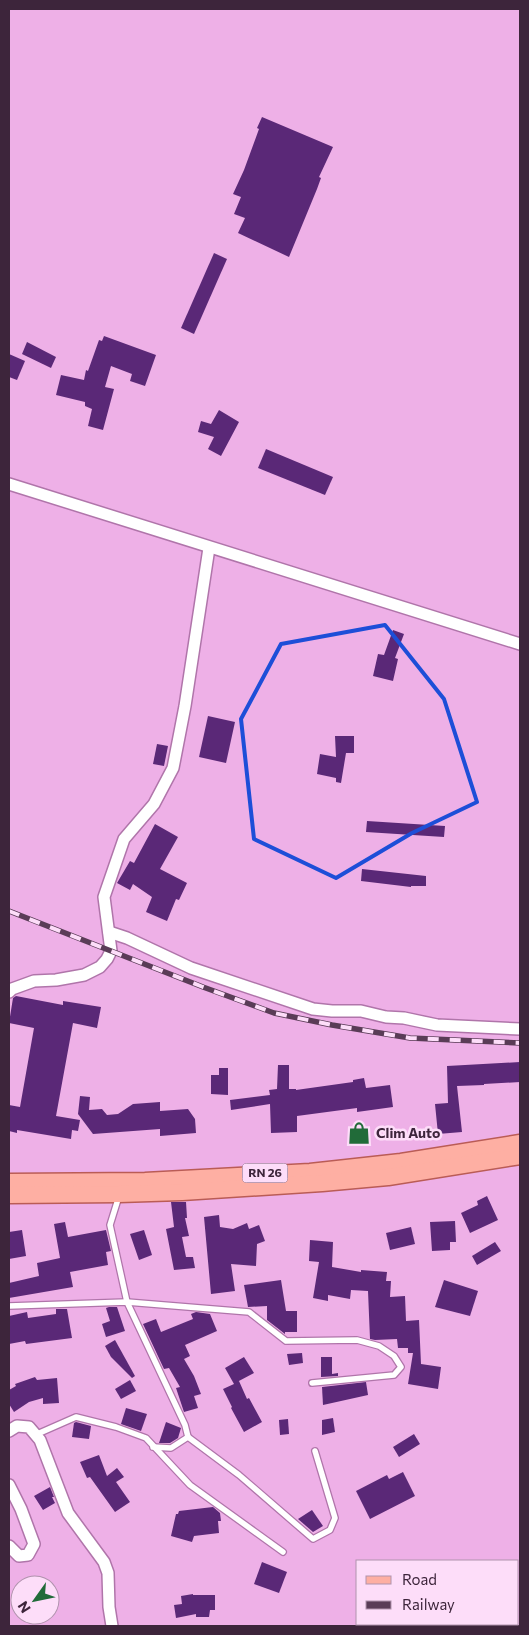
<svg xmlns="http://www.w3.org/2000/svg" width="529" height="1635" font-family="Commissioner,sans-serif">
	<style>
		.building { fill: #5a2877 }
		.lines { fill: none; stroke-linecap: round; stroke-linejoin: round }
		.service-casing { stroke: #b075aa; stroke-width: 8 }
		.minor-casing { stroke: #b075aa; stroke-width: 14 }
		.primary-casing { stroke: #ba5c56; stroke-width: 19 }
		.service { stroke: #fff; stroke-width: 5.5 }
		.minor { stroke: #fff; stroke-width: 11 }
		.primary { stroke: #feafa3; stroke-width: 16 }
		.rail-casing { stroke: #5a3c57; stroke-width: 5.5 }
		.rail { stroke: #fdddf9; stroke-width: 4; stroke-dasharray: 11; stroke-linecap: butt }
		.marked { fill: none; stroke: #1d4ed8; stroke-width: 4; stroke-linejoin: round }
		.labels { text-anchor: middle; stroke-width: 5; stroke-linejoin: round; paint-order: stroke }
		.shield { fill: #fdddf9; stroke: #775c74; stroke-width: 1 }
		.shield-label { font-size: 12px; font-weight: bold; fill: #3d253b }
		.poi-label { font-size: 14px; font-weight: bold; fill: #3d253b; stroke: #fdddf9; text-anchor: start }
	</style>
	<rect width="100%" height="100%" fill="#eeb0e7"/>
	<!-- building -->
	<g class="building">
		<path d="M262,117l71,30 -14,30 2,1 -4,11 -28,68 -51,-24 7,-15 -11,-4 7,-17 -8,-3 11,-24 15,-41 -2,-1z"/>
		<path d="M214,253l13,6 -33,75 -13,-6z"/>
		<path d="M104,336l52,19 -11,31 -15,-5 2,-7 -21,-8 -6,21 9,2 -11,41 -15,-4 4,-17 -7,-3v-4l-29,-7 5,-20 23,5 2,-10 2,1 11,-31 3,1z"/>
		<path d="M27,342l29,15 -5,11 -29,-14z"/>
		<path d="M9,354l16,7 -8,19 -8,-3z"/>
		<path d="M219,410l20,12 -18,34 -13,-7 6,-12 -16,-5 3,-11 10,3z"/>
		<path d="M266,449l67,28 -8,18 -67,-27z"/>
		<path d="M393,630l11,4 -9,24 3,1 -5,22 -20,-5 5,-22 6,1z"/>
		<path d="M208,716l27,6 -9,41 -27,-6z"/>
		<path d="M335,736h19v17h-8l-5,30 -5,-1v-4l-19,-4 3,-20 16,3z"/>
		<path d="M157,744l11,2 -4,20 -11,-2z"/>
		<path d="M367,821l78,5 -1,11 -78,-5z"/>
		<path d="M155,824l23,13 -18,32 27,14 -8,17 -3,-1 -9,22 -21,-9 6,-15 -19,-13 -3,6 -13,-7 13,-22 4,2z"/>
		<path d="M362,869l64,7v10h-15v1l-50,-6z"/>
		<path d="M16,996l47,9v-4l38,6 -4,21 -24,-5 -17,93 24,4 -2,11 -6,-1 -1,9 -54,-9v3l-8,-2v-26l11,2 14,-79 -25,-5 4,-25z"/>
		<path d="M520,1062v20l-36,2v1l-27,1 5,46 -24,2 -3,-30 13,-1 -1,-37z"/>
		<path d="M278,1065h11v24h7v1l57,-8v-2l11,-2 2,10 24,-3 3,22 -36,5v-4l-60,8v16l-26,1 -1,-29 -39,6 -1,-10 40,-5 -1,-5 8,-1z"/>
		<path d="M219,1068h9v27l-17,-1v-19h8z"/>
		<path d="M80,1096l10,1 -1,13 13,-1 5,6 11,-1 15,-10 27,-2v9l28,-2 7,10 1,14 -36,3v-7l-67,5 -15,-20z"/>
		<path d="M487,1196l11,24 -28,13 -9,-20 17,-8 -1,-4z"/>
		<path d="M171,1202h15l1,16h-2l4,18 -7,1 4,20h7l2,11 -21,2 -8,-41 8,-2z"/>
		<path d="M219,1215l1,12 13,2 14,-6 2,6 10,-4 6,16 -8,3 -1,22 -25,-2 4,27 -24,3 -7,-77z"/>
		<path d="M455,1221l1,21h-6v8l-18,1 -2,-29z"/>
		<path d="M65,1222l3,15 38,-7 5,21 -5,1 2,13 -38,7 3,15 -64,11v-15l30,-7 -2,-13 23,-5 -6,-34z"/>
		<path d="M411,1227l4,17 -25,6 -4,-17z"/>
		<path d="M22,1230l4,26 -17,3v-27z"/>
		<path d="M144,1230l8,25 -13,5 -9,-26z"/>
		<path d="M310,1240l23,2 -1,25 29,5v-2l26,2 -1,9h5l-1,16 15,-1 1,25 13,-1 2,44 20,3 -3,22 -30,-5 5,-31h-5v-5h-10l-1,-9 -22,1 -5,-1 -2,-48 -17,-1 -1,9 -22,-4v6l-15,-3 6,-36 -10,-1z"/>
		<path d="M495,1242l6,9 -24,14 -5,-9z"/>
		<path d="M281,1280l5,31h11v21h-12v2l-18,-14v-14l-19,1 -4,-22z"/>
		<path d="M444,1280l34,11 -8,25 -35,-9z"/>
		<path d="M109,1307h8l8,24 -19,6 -4,-13 8,-3 -4,-13z"/>
		<path d="M56,1309h11l5,29 -46,6 -1,-3 -16,3v-28l18,-4 1,6 28,-4z"/>
		<path d="M196,1312l14,2 7,17 -32,14 5,11 -6,3 10,17 7,18 -7,2 4,12 -14,4 -8,-24 4,-1 -11,-19 -5,1 -21,-45 13,-5 5,13 32,-13 -2,-5z"/>
		<path d="M115,1340l20,36 -3,2 -21,-21 -6,-11z"/>
		<path d="M302,1353l1,10 -14,2 -2,-11z"/>
		<path d="M244,1357l10,16 -17,9 2,-1 8,18 2,-1 13,24 -18,10 -13,-24 1,-1 -9,-18 11,-5 -9,-16z"/>
		<path d="M321,1357h11v17l6,-1v3l-17,1z"/>
		<path d="M35,1377l2,3 20,-2 2,25 -16,1v-6l-14,4 -15,10 -5,-8v-14l7,-4 -1,-2z"/>
		<path d="M130,1380l6,11 -15,8 -6,-10z"/>
		<path d="M366,1382l2,13 -45,10 -1,-18z"/>
		<path d="M126,1408l21,6 -6,17 -20,-7z"/>
		<path d="M333,1418l2,14 -13,3v-15z"/>
		<path d="M288,1419l1,15 -9,1 -1,-15z"/>
		<path d="M76,1422l15,4 -2,13 -17,-2 2,-14z"/>
		<path d="M166,1422l15,6 -3,10 -8,5h-11z"/>
		<path d="M414,1434l6,10 -21,13 -6,-10z"/>
		<path d="M99,1455l8,21 10,-8 7,9 -8,5 14,20 -15,10 -25,-35 -3,1 -7,-16z"/>
		<path d="M403,1472l12,24 -45,23 -14,-28 31,-16 2,4z"/>
		<path d="M50,1487l4,10h-2l3,6 -12,7 -9,-14z"/>
		<path d="M213,1507l7,6 1,8h-3l1,12 -25,3 -2,6 -21,-6 5,-22h2l1,-3z"/>
		<path d="M312,1510l11,16 -10,6 -15,-13z"/>
		<path d="M262,1562l25,10 -8,21 -25,-9z"/>
		<path d="M193,1594v1h22v15h-5l-1,7h-13v-3l-20,4 -2,-13 8,-1 -1,-8z"/>
	</g>
	<g class="lines">
		<defs>
			<g id="service">
				<path d="M119,1196l-9,29 17,77 58,123 3,12 -17,11 -18,-1"/>
				<path d="M9,1306l118,-4 122,10 37,29 71,-1 22,6 15,10 7,11 -7,8 -82,8"/>
				<path d="M35,1435l41,-18 40,10 30,11 44,47 93,67"/>
				<path d="M188,1437l51,38 74,64 17,-9 5,-12 -20,-67"/>
			</g>
			<g id="minor">
				<path d="M9,484l511,160"/>
				<path d="M109,932l18,6 64,30 122,41 19,2h29l25,6 18,1 33,7 83,4"/>
				<path d="M9,992l3,-3 22,-8 22,-1 28,-5 16,-8 7,-8 4,-8 -7,-54 20,-58 30,-35 19,-36 12,-62 24,-158"/>
				<path d="M9,1431l8,-5 12,1 11,13 28,73 36,49 4,11 1,34 3,19"/>
				<path d="M9,1485l12,24 13,35 -6,11 -9,1 -10,-10"/>
			</g>
			<g id="primary">
				<path d="M9,1182l136,-1 165,-9 91,-10 119,-19"/>
				<path d="M9,1195l110,-1 63,-2 140,-9 66,-6 132,-21"/>
			</g>
		</defs>
		<!-- service casing -->
		<use href="#service" class="service-casing"/>
		<!-- minor casing -->
		<use href="#minor" class="minor-casing"/>
		<!-- primary casing -->
		<use href="#primary" class="primary-casing"/>
		<!-- service -->
		<use href="#service" class="service"/>
		<!-- minor -->
		<use href="#minor" class="minor"/>
		<!-- primary -->
		<use href="#primary" class="primary"/>
		<defs>
			<path id="rail" d="M9,911l194,76 71,26 58,12 78,13 110,5"/>
		</defs>
		<!-- rail casing -->
		<use href="#rail" class="rail-casing"/>
		<!-- rail -->
		<use href="#rail" class="rail"/>
	</g>
	<!-- marked area -->
	<path class="marked" d="M385,625l59,74 33,103 -65,31 -76,45 -82,-39 -13,-120 40,-75z"/>
	<!-- icons -->
	<defs>
		<symbol id="shop-bare" viewBox="-9 -9 18 18"><path d="M-5-2.5h2.3a2.7 3.5 0 0 1 5.4 0H5L5.5 6h-11ZM-1.5-2.5h3a1.5 2.3 0 0 0-3 0Z" fill="#216b39" stroke="#fdddf9" stroke-width="2.5" paint-order="stroke"/></symbol>
	</defs>
	<g fill-rule="evenodd">
		<use href="#shop-bare" x="343" y="1117" width="32" height="32"/>
	</g>
	<g class="labels">
		<!-- shield labels -->
		<rect class="shield" x="242.5" y="1163.5" width="45" height="19" rx="4"/>
		<g class="shield-label">
			<text x="265" y="1177">RN 26</text>
		</g>
		<!-- poi labels -->
		<g class="poi-label">
			<text x="376" y="1138">Clim Auto</text>
		</g>
	</g>
	<!-- border -->
	<rect width="529" height="1635" fill="none" stroke="#3d253b" stroke-width="20"/>
	<!-- legend -->
	<rect x="356" y="1560" width="162" height="65" fill="#fdddf9" stroke="#b093ad"/>
	<rect x="366" y="1576" width="25" height="8" fill="#feafa3" stroke="#b093ad"/>
	<text x="402" y="1585" font-size="15" fill="#3d253b">Road</text>
	<rect x="366" y="1601" width="25" height="8" fill="#5a3c57" stroke="#b093ad"/>
	<text x="402" y="1610" font-size="15" fill="#3d253b">Railway</text>
	<!-- north arrow -->
	<g transform="translate(35 1600) rotate(237)"><circle r="24" fill="#fdddf9" stroke="#b093ad"/>
	<path d="M0-4L9 19L0 12L-9 19Z" fill="#216b39"/>
	<text y="-8" font-size="14" font-weight="bold" text-anchor="middle" fill="#3d253b">N</text>
	</g>
</svg>
